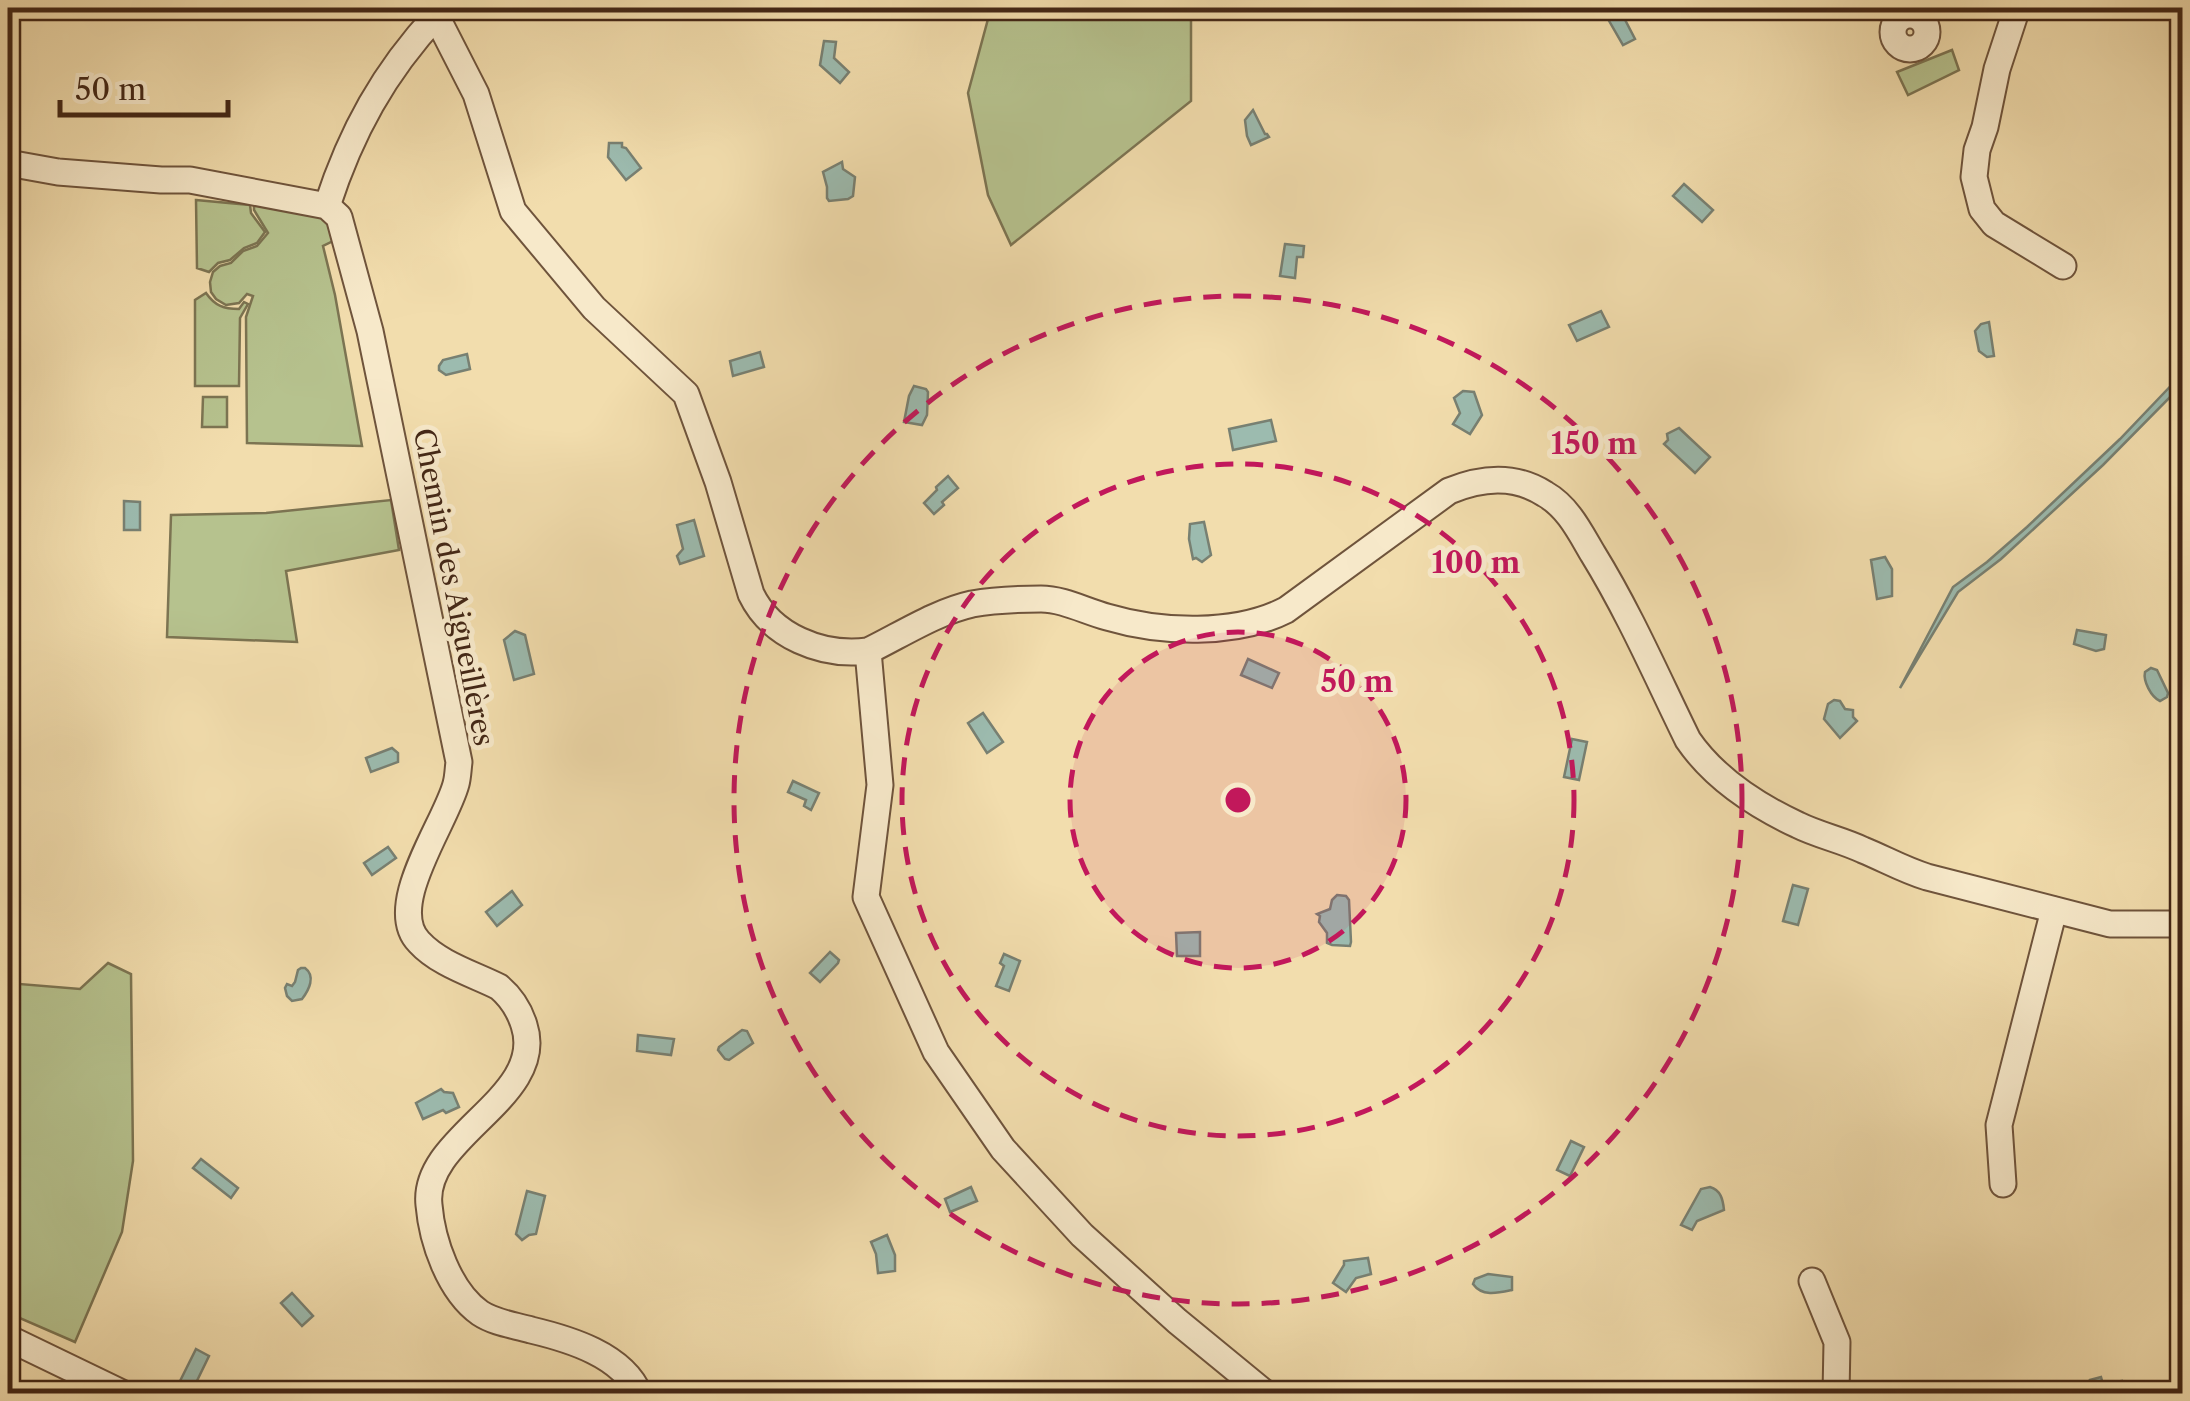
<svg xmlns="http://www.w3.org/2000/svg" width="2190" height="1401" font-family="'Libre Caslon Text',serif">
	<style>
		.green { fill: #b6c28e; stroke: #7c7452; stroke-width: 2.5 }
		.water { fill: #9cbbaf; stroke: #788072; stroke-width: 2.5 }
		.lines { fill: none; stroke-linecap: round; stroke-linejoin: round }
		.street-casing { stroke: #6f543c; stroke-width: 29 }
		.street { stroke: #f7e9ca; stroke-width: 25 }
		.ring { fill: none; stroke: #c2185b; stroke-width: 5; stroke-dasharray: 18 12 }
		.labels { text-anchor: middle; stroke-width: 10; stroke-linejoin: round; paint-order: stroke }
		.street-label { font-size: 28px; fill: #432716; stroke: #f7e9ca }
		.centre { fill: #c2185b; stroke: #f7e9ca; stroke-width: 5 }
		.ring-label { font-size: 30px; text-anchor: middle; font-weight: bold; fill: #c2185b; stroke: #f7e9ca; stroke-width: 10; stroke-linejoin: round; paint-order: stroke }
	</style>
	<rect width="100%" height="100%" fill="#f2ddad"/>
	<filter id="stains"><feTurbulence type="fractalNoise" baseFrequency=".002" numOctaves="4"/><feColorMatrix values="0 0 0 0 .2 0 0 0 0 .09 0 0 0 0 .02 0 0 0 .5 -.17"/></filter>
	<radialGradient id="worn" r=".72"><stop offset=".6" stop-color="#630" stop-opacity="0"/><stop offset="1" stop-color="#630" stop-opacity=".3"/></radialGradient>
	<!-- green -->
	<g class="green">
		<path d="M991,8h200v93l-180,144 -23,-50 -20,-102z"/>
		<path d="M1952,50l7,20 -51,25 -11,-23z"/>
		<path d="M196,200l54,5 1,8 14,19 -8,11 -13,5 -14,12 -12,3 -9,9 -12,-4z"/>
		<path d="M254,204l74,11 7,25 -12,6 12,49 27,151 -115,-3 -1,-126 7,-21 -6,-2 -8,9 -13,2 -10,-6 -5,-7 -1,-10 3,-10 7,-6 11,-3 12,-12 14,-5 11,-13 -14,-23z"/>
		<path d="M206,293c9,13 18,16 33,16l5,-7 4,2 -8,14 -1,68h-44v-86z"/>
		<path d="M203,397h24v30h-25z"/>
		<path d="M391,500l8,50 -113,21 11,71 -130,-5 4,-122 95,-2z"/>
		<path d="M108,963l23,11 2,187 -11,71 -47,110 -67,-29v-330l72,6z"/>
	</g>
	<!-- water -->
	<g class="water">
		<path d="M1621,12l14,27 -12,6 -15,-26z"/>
		<path d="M824,41l12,1 -2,16 15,14 -9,11 -20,-18z"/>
		<path d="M1253,110l12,24h2l2,3 -18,8 -4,-9 -2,-16z"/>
		<path d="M609,143h13v4l4,1 15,20 -15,12 -18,-23z"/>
		<path d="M842,162l1,7 12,8 -2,19 -5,3 -19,2 -2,-3v-11l-4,-15z"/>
		<path d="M1684,184l29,26 -11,12 -29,-26z"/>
		<path d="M1285,244l19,2 -1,11h-6l-2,21 -15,-2z"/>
		<path d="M1601,311l8,16 -32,14 -8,-16z"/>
		<path d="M1989,322l5,34 -7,1 -8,-6 -4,-20 6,-7z"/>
		<path d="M760,352l4,15 -31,9 -3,-15z"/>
		<path d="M467,354l3,15 -24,6 -7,-5v-4l4,-6z"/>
		<path d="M2182,374v11l-79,80 -102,94 -43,33 -58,96 53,-101 34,-25 40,-35 93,-88z"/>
		<path d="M914,386l12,3 2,3 -1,23 -5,10 -18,-3 5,-26z"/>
		<path d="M1463,391l11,1 8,23 -12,19 -17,-10 7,-11 -6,-15z"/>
		<path d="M1271,420l5,21 -43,9 -4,-21z"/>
		<path d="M1679,428l31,29 -15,16 -31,-29 4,-4 -1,-6z"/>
		<path d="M948,476l10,12 -16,14 2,3 -10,9 -10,-11 13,-13 -1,-3z"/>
		<path d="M124,501l16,1v28h-16z"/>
		<path d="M694,520l10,36 -24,8 -3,-8 6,-7 -6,-24z"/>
		<path d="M1204,522l7,33 -9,7 -6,-4 -3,1 -4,-20 1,-15z"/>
		<path d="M1885,557l7,12v27l-15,3 -6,-39z"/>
		<path d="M2077,630l29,5 -2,14 -8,2 -22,-7z"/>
		<path d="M515,631l10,4 9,39 -20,6 -10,-40z"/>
		<path d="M1248,659l31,14 -7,15 -31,-13z"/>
		<path d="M2151,668l6,2 11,23 -1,4 -7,4c-9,-4 -17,-20 -15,-29z"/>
		<path d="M1834,700l6,1 5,8 8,1v7l4,4 -17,17 -16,-19 4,-15z"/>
		<path d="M983,713l20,29 -16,11 -19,-30z"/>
		<path d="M1572,739l15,3 -8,38 -15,-3z"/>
		<path d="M392,748l6,5v9l-27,10 -5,-14z"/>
		<path d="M793,781l26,12 -8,17 -7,-4 2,-6 -18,-8z"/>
		<path d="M388,847l8,11 -24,17 -8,-12z"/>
		<path d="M1793,885l15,4 -10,36 -15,-4z"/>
		<path d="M512,891l10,14 -25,21 -11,-14z"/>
		<path d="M1337,895l9,1 3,4 2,42 -1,4 -18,-1 -5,-2v-10l-8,-11 1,-6 -3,-2 13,-5 2,-9z"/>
		<path d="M1200,932v24h-23l-1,-23z"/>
		<path d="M830,952l9,8 -1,3 -18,19 -10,-9z"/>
		<path d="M1004,954l16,7 -11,30 -13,-5 8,-20 -4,-3z"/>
		<path d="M301,968h4c11,8 4,22 -3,31l-10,2 -5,-5 -2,-8 2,-4 5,2 3,-4 3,-12z"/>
		<path d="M742,1030l5,1 6,12 -24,17 -4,-1 -7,-9 1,-3z"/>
		<path d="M638,1035l36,4 -3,16 -34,-4z"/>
		<path d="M441,1089l3,3 9,1 6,14 -13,6 -3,-3 -20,9 -7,-16z"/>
		<path d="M1571,1141l13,6 -14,29 -13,-6z"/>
		<path d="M201,1159l37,29 -7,10 -38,-30z"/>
		<path d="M971,1187l6,14 -27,11 -5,-13z"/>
		<path d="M1710,1187c11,3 13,13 14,23l-27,11 -5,9 -11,-5 20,-36z"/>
		<path d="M527,1191l18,5 -9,38 -7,1 -7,5 -6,-6z"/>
		<path d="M887,1235l8,20v16l-17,2 -2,-19 -5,-12z"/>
		<path d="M1368,1258l3,16 -15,4 -10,14 -13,-9 11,-18v-4z"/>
		<path d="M1488,1274l24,3v13c-14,3 -30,7 -39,-6l2,-5z"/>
		<path d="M292,1293l21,23 -11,10 -21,-23z"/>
		<path d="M196,1349l13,7 -15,31 -14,-6z"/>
		<path d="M2101,1377l2,7 19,-3 3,12h-32l-3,-13z"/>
	</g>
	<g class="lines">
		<defs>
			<g id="street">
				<path d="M432,8l44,86 37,117 81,97 92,86 32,88 33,112c20,42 71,63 117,57 33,-16 68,-39 104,-47 22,-4 47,-5 69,-5 22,0 44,12 66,18 54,16 128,19 179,-7l163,-119c32,-13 65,-17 96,3 23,13 35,38 48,60 37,60 64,123 95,186 27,39 67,65 110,85 20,10 44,15 65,25 22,9 41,20 64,27l183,47h72"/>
				<path d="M2017,8l-20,61 -12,58 -8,23 -3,27 8,32 12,15 69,42"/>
				<circle cx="1910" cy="32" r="17"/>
				<path d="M8,163l50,9 103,8h29l137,26 12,11 31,114 89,431c-1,7 -1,15 -3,22 -10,39 -72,122 -37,158 20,22 54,32 80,45 13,11 20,22 25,38 24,73 -103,111 -95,180 3,36 20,86 51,108 15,10 34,12 51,17 38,9 92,25 108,64"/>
				<path d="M327,206c24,-74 57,-134 110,-191"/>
				<path d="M868,651l12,134 -14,112 70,155 67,97 79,86 95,86 89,73"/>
				<path d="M2003,1184l-4,-59 55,-215"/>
				<path d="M1812,1281l25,61 -1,52"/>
				<path d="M8,1338l116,56"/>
			</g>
		</defs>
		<!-- street casing -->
		<use href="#street" class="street-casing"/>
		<!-- street -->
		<use href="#street" class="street"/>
	</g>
	<!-- distance rings -->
	<circle cx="1238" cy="800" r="168" fill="#c2185b" fill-opacity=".12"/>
	<g class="ring">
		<circle cx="1238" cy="800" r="168"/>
		<circle cx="1238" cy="800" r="336"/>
		<circle cx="1238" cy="800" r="504"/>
	</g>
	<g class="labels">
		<!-- street labels -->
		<g class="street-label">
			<text transform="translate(454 587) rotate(79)" y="10">Chemin des Aigueillères</text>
		</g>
	</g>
	<circle cx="1238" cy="800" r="15" class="centre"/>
	<g class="ring-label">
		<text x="1594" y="454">150 m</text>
		<text x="1476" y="573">100 m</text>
		<text x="1357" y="692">50 m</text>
	</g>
	<!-- margin -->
	<rect width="2190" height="1401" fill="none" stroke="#f2ddad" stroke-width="40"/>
	<rect x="10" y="10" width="2170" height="1381" fill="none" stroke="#432716" stroke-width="5"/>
	<rect x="20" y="20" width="2150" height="1361" fill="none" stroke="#432716" stroke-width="2.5"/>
	<!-- scale -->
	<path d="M60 100v15h168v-15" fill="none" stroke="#432716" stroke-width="5"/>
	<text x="75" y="100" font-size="30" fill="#432716" stroke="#f7e9ca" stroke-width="8" paint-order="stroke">50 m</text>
	<rect width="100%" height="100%" filter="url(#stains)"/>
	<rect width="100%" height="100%" fill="url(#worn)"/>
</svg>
